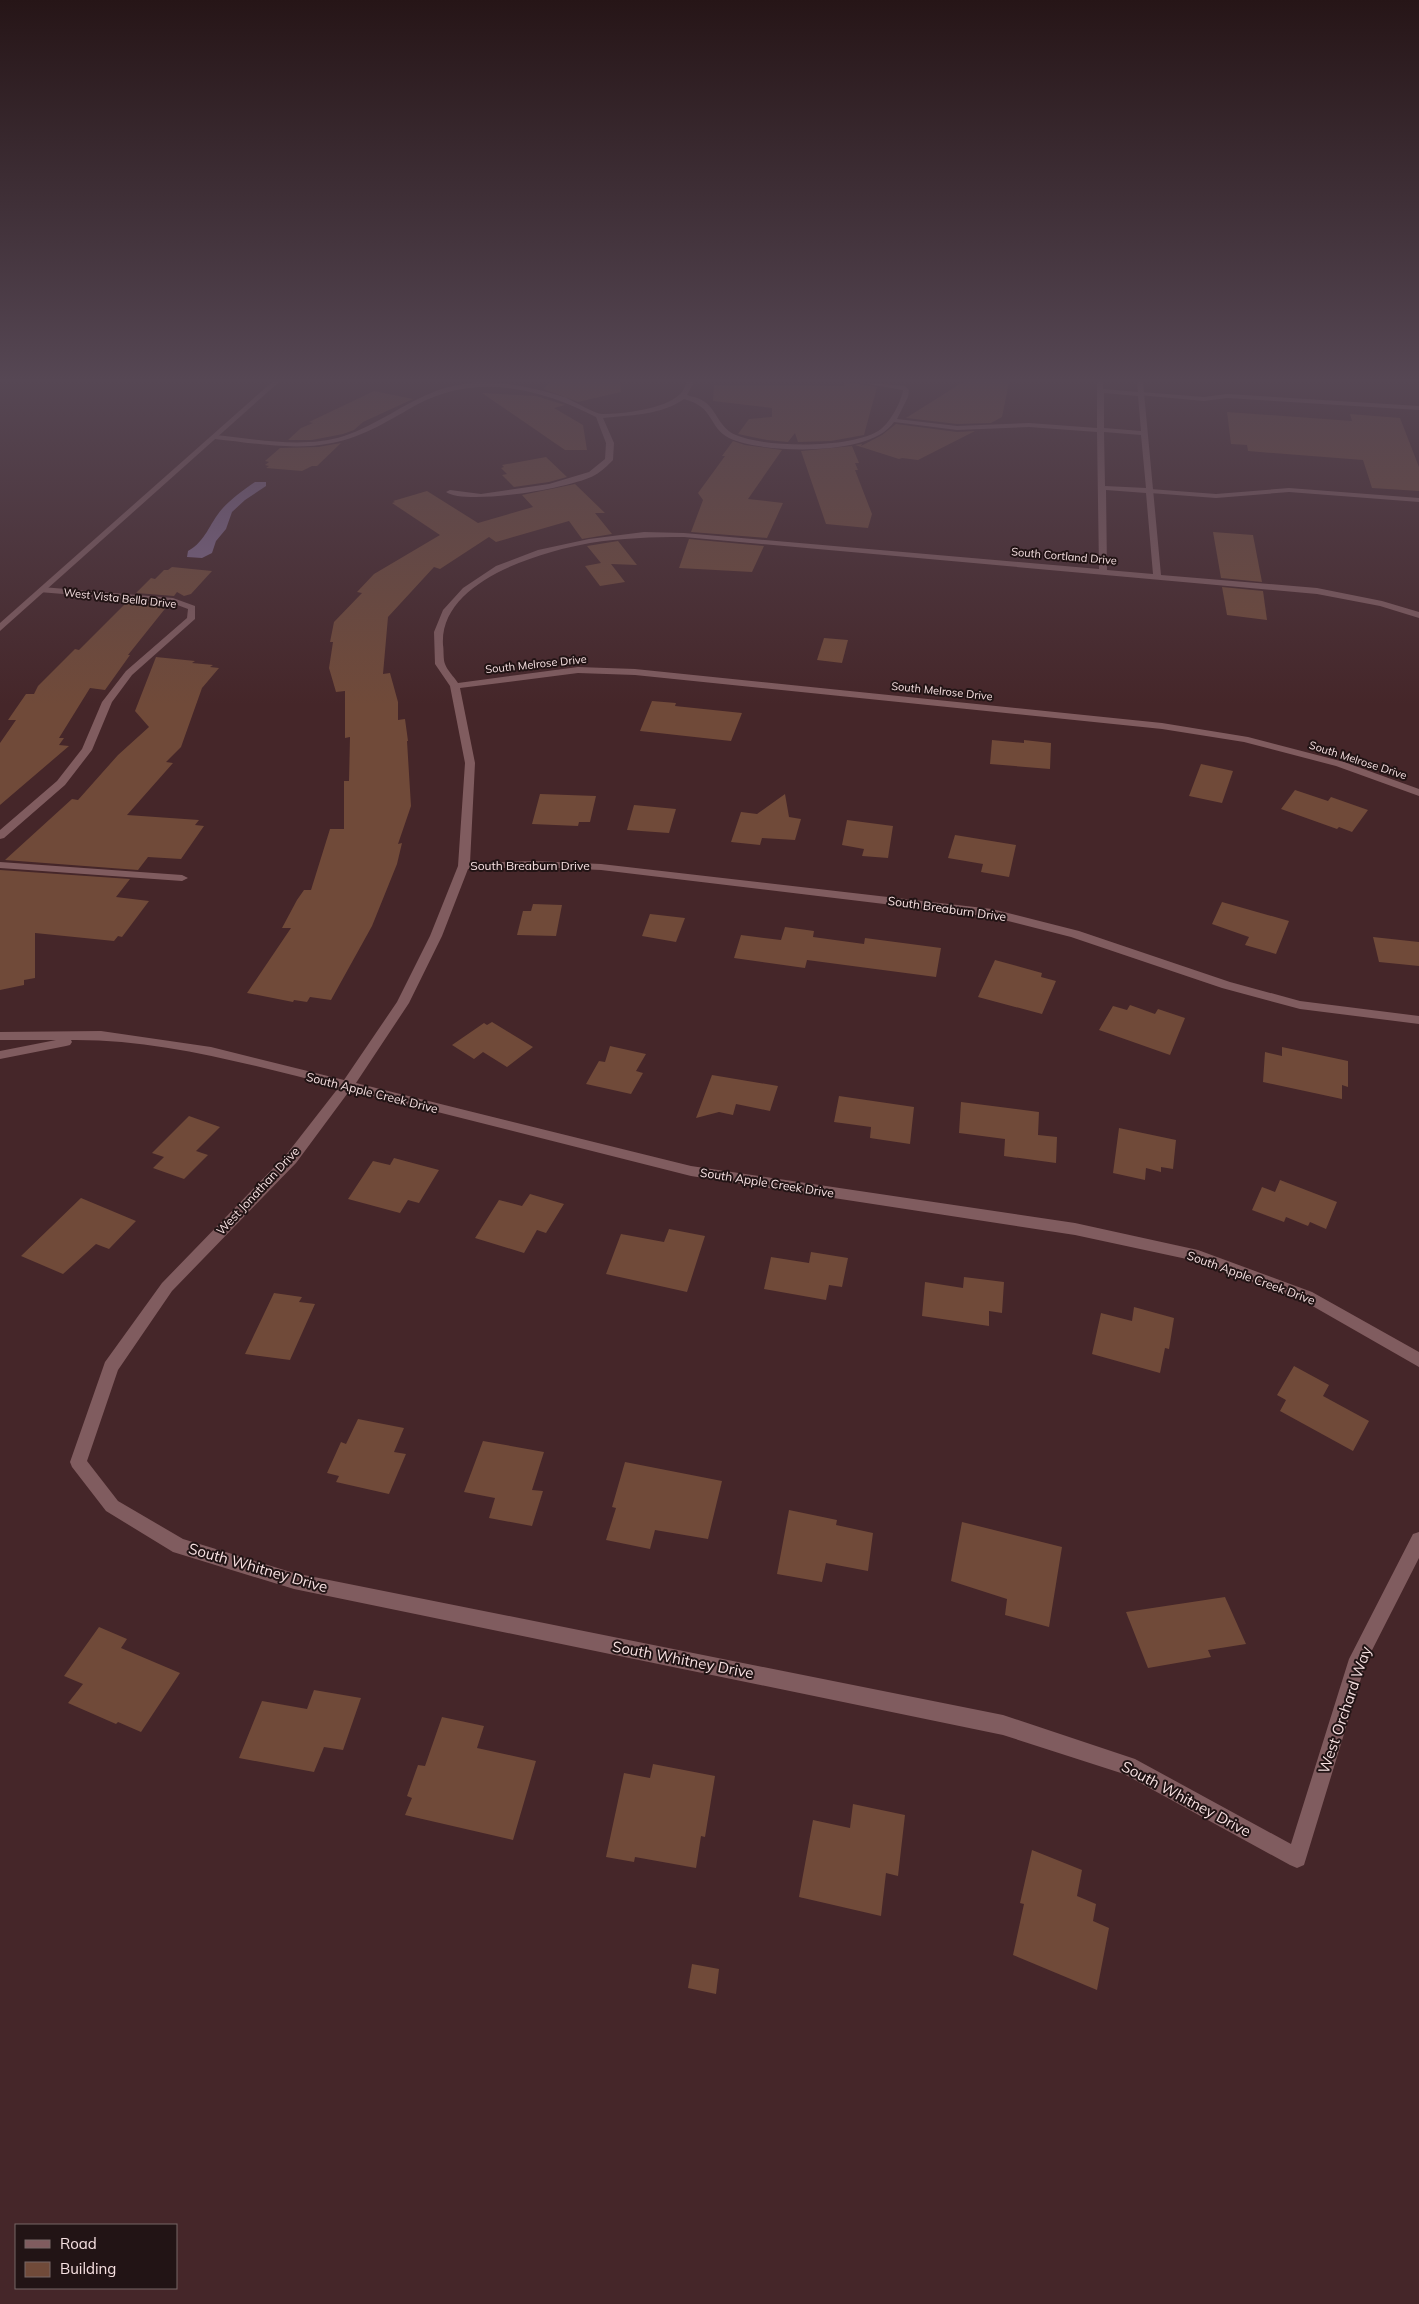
<svg xmlns="http://www.w3.org/2000/svg" width="1419" height="2304" font-family="Mulish,sans-serif">
	<style>
		.water { fill: #81698c }
		.building { fill: #704a39 }
		.lines { fill: none; stroke-linecap: round; stroke-linejoin: round }
		.service { fill: #805c5f; fill-rule: evenodd }
		.minor { fill: #805c5f; fill-rule: evenodd }
		.tertiary { fill: #805c5f; fill-rule: evenodd }
		.labels { text-anchor: middle; stroke-width: 4; stroke-linejoin: round; paint-order: stroke }
		.far-street-label { font-size: 11px; fill: #f7e1e2; stroke: #221415 }
		.street-label { font-size: 12px; fill: #f7e1e2; stroke: #221415 }
		.near-street-label { font-size: 15px; fill: #f7e1e2; stroke: #221415 }
	</style>
	<rect width="100%" height="100%" fill="#452629"/>
	<!-- water -->
	<path class="water" d="M255,482h11v4l-21,14 -13,12 -6,17 -10,12 -4,12 -10,5 -15,-1 1,-6c18,-10 21,-27 34,-42 9,-10 21,-19 33,-27z"/>
	<!-- building -->
	<g class="building">
		<path d="M550,382h70l1,10 -43,10 -35,-13z"/>
		<path d="M844,382l33,5 -13,48 -33,6 -33,1 -3,-9 -7,9 -21,-2 -29,-6 11,-15 23,-2v-9l-59,-7 1,-16 130,1z"/>
		<path d="M963,382h46l-7,35 -11,6 -34,1 -51,-6z"/>
		<path d="M374,391l39,8 -50,23 -9,8 -11,4 -31,6h-24l13,-12 12,-5 -4,-1z"/>
		<path d="M482,393l54,3 29,9 -11,3 29,17 4,25h-22z"/>
		<path d="M1227,412l125,9 -2,-7 50,4 19,49v24l-47,-3 -9,-28 -115,-9 -1,-6 -16,-1z"/>
		<path d="M896,424l61,8 18,-1 -57,29 -16,-2 -3,1 -44,-14 7,-1 -1,2 21,-11z"/>
		<path d="M733,441l12,4 37,5 -34,49 35,4 -16,35 -76,-6 12,-32 -5,-7 27,-37h-3z"/>
		<path d="M341,443l-24,23h-5l-10,5 -36,-3 3,-2 -4,-1 4,-3 -4,-1 15,-13 38,-1z"/>
		<path d="M852,446l7,17h-4l3,7h-3l17,44 -4,14 -42,-4 -25,-73z"/>
		<path d="M546,457l21,20 -18,5 -35,5 -12,-12 5,-1 -6,-6 3,-1 -2,-2z"/>
		<path d="M575,484l30,29h-10l17,21 -30,5 -13,-18 -73,21 -7,-5 -49,32 -6,-2 -46,50 -5,57 7,-1 8,29v18l7,-1 3,22h-1l4,65 -13,38 4,-1 -5,21 -25,62 -41,74 -21,-3 -3,5 -13,-2 -1,2 -46,-9 44,-65h-9l15,-28 7,-10h7l19,-61h14v-48h5l1,-44 -5,1v-47l-9,1 -7,-24 4,-26h-3l4,-20 28,-29 -5,-1 17,-18 66,-39 -48,-32 3,-1 -2,-1 34,-10 51,32 55,-16 -11,-12z"/>
		<path d="M1213,532l40,3 9,47 -41,-4z"/>
		<path d="M689,539l75,7 -12,26 -73,-4z"/>
		<path d="M618,541l19,24 -26,-1 14,18 -25,4 -15,-20 16,-3 -14,-17z"/>
		<path d="M172,567l40,4 -21,23 -7,2 -7,-4 -3,4 -38,-3 15,-15 4,1 9,-9h4z"/>
		<path d="M1222,587l41,4 4,29 -40,-5z"/>
		<path d="M128,601l40,4 -40,50h2l-25,35 -15,-2 -31,50h5l-5,7 10,1 -69,59v-62l16,-23h-8l18,-26h8l4,-8 37,-37 4,1z"/>
		<path d="M824,638l24,2 -6,23 -25,-3z"/>
		<path d="M156,657l39,4 -3,2 21,2 -3,2 9,1 -17,20 -21,59 -15,15 7,1 -46,52 72,5 -4,5 9,1 -23,33 -33,-2 -10,13 -133,-10 67,-61 6,1 40,-45 31,-28 -14,-16z"/>
		<path d="M652,701l24,2 -1,3 67,7 -11,28 -91,-10z"/>
		<path d="M992,740l32,3v-3l27,3 -1,26 -60,-5z"/>
		<path d="M1201,764l32,7 -11,32 -33,-7z"/>
		<path d="M1295,790l33,11 3,-4 37,13 -16,22 -13,-5 -2,2 -56,-20z"/>
		<path d="M540,794l56,2 -6,26h-11l-1,4 -46,-2z"/>
		<path d="M785,794l4,23 12,2 -6,21 -33,-2 -2,7 -29,-3 10,-30 16,2z"/>
		<path d="M634,805l42,4 -7,24 -42,-3z"/>
		<path d="M847,820l46,6 -5,32 -26,-2 2,-7 -22,-4z"/>
		<path d="M955,835l61,10 -7,32 -28,-5 2,-8 -35,-6z"/>
		<path d="M0,870l130,9 -14,18 33,4 -27,36 -4,-1 -4,5 -79,-8v45l-11,2v5l-24,5z"/>
		<path d="M1222,902l67,19 -13,33 -31,-9 4,-8 -37,-13z"/>
		<path d="M533,904l29,1 -6,31 -39,-1 6,-24h8z"/>
		<path d="M650,914l35,4 -9,24 -34,-6z"/>
		<path d="M785,927l29,4 -1,6 51,7 1,-6 76,10 -5,29 -129,-17 -2,8 -71,-10 7,-23 40,5z"/>
		<path d="M1373,937l46,5v24l-40,-4z"/>
		<path d="M995,960l47,13 -1,4 15,4 -14,33 -64,-17z"/>
		<path d="M1130,1005l25,9 3,-5 27,9 -15,37 -71,-25 14,-24 14,4z"/>
		<path d="M492,1022l41,25 -26,20 -24,-15 -9,7 -22,-14 32,-22 3,2z"/>
		<path d="M610,1046l36,8 -10,17 7,2 -12,21 -45,-10 13,-23 6,1z"/>
		<path d="M1282,1047l66,14v26l-6,-2v14l-79,-17 2,-30 17,4z"/>
		<path d="M712,1075l66,11 -8,25 -34,-7 -3,11 -14,-3 -23,6z"/>
		<path d="M839,1096l75,11 -4,37 -40,-6 1,-11 -37,-5z"/>
		<path d="M961,1102l78,10 -1,23 19,2 -1,26 -52,-7 1,-17 -46,-6z"/>
		<path d="M189,1116l31,11 -24,24 12,4 -24,24 -31,-11 11,-11 -12,-4z"/>
		<path d="M1119,1128l57,12 -3,29 -12,-2v5l-15,-4 -1,12 -32,-7z"/>
		<path d="M394,1158l45,12 -20,33 -11,-3 -8,13 -52,-14 25,-38 17,4z"/>
		<path d="M1280,1180l57,22 -11,27 -16,-7 -2,4 -22,-9 -2,5 -32,-12 10,-23 13,5z"/>
		<path d="M530,1194l34,10 -18,29 -9,-3 -13,23 -49,-15 24,-38 23,6z"/>
		<path d="M81,1198l55,23 -27,28 -13,-5 -33,30 -42,-18z"/>
		<path d="M669,1229l36,7 -18,56 -81,-18 15,-40 43,8z"/>
		<path d="M811,1252l37,6 -6,29 -13,-2 -3,15 -62,-11 7,-32 38,6z"/>
		<path d="M964,1277l40,5 -2,31 -13,-2v15l-67,-10 3,-34 38,6z"/>
		<path d="M274,1293l28,4 -3,5 16,2 -25,56 -45,-6z"/>
		<path d="M1134,1307l40,11 -5,31 -4,-1 -5,25 -68,-19 9,-41 31,8z"/>
		<path d="M1294,1366l35,19 -6,11 46,25 -16,30 -73,-40 6,-11 -9,-5z"/>
		<path d="M358,1419l46,9 -10,24 12,2 -17,40 -53,-12 3,-6 -12,-3 14,-31 5,2z"/>
		<path d="M483,1441l61,11 -12,38 11,1 -11,35 -43,-8 6,-20 -31,-6z"/>
		<path d="M625,1462l97,19 -14,58 -53,-9 -5,19 -44,-9 10,-32 -4,-1z"/>
		<path d="M789,1510l48,10 -1,5 37,8 -5,38 -42,-8 -4,19 -45,-8z"/>
		<path d="M962,1522l100,25 -13,80 -44,-12 2,-16 -56,-18z"/>
		<path d="M1225,1597l21,47 -38,6 3,7 -63,11 -22,-56z"/>
		<path d="M99,1627l28,12 -6,9 59,25 -39,59 -23,-10 -2,2 -48,-21 15,-19 -19,-8z"/>
		<path d="M314,1690l47,8 -18,52 -19,-3 -10,25 -75,-14 23,-57 45,8z"/>
		<path d="M442,1717l42,9 -7,22 59,13 -23,79 -108,-25 7,-17 -5,-2 11,-31 7,1z"/>
		<path d="M653,1764l62,12 -10,61 -4,-1 -5,32 -61,-11 -1,5 -28,-5 18,-84 26,5z"/>
		<path d="M853,1804l52,11 -7,61 -12,-3 -5,43 -82,-19 14,-77 37,8z"/>
		<path d="M1032,1850l50,20 -5,26 19,8 -3,17 16,7 -12,62 -84,-35 11,-51 -4,-1z"/>
		<path d="M692,1964l27,5 -3,25 -28,-6z"/>
	</g>
	<g class="lines">
		<!-- service -->
		<g class="service">
			<path d="M1141,392l63,5 23,-3 192,12v4l-192,-12 -23,3 -65,-6 -1,-1z"/>
			<path d="M1289,488l130,10v4l-130,-10 -73,6 -66,-5 -4,-2 4,-2 66,5z"/>
		</g>
		<!-- minor -->
		<g class="minor">
			<path d="M477,382c30,0 58,6 87,15 10,4 29,16 38,17 21,0 62,-5 77,-19 4,-3 6,-8 8,-13h7l-7,13c6,2 13,3 18,7 12,9 15,27 31,33 29,13 119,14 145,-6 9,-7 20,-26 22,-39l-47,-8 49,4 4,4 -1,7 -11,22 60,7 72,-3 68,5v-46h6v7l35,3 -1,-10h6l18,193 156,13 65,13 37,11v6l-39,-12 -63,-12 -633,-57c-32,0 -63,1 -94,6 -50,9 -151,38 -147,102 1,6 0,14 2,19 2,6 9,13 13,19l120,-16 57,2 527,54 86,14 96,25 75,27v7l-83,-30 -92,-24 -82,-13 -527,-54 -57,-2 -118,15 15,75 -5,100 64,-2 67,3 391,45 87,22 151,51 70,19 119,15v8l-119,-15 -78,-21 -151,-51 -79,-20 -391,-47 -67,-3 -66,2 -26,67 -33,67 -53,80 335,83 384,57 123,27 114,42 107,60v15l-117,-67 -106,-39 -121,-26 -384,-59 -341,-86 -54,73 -124,128 -54,79 -31,91 31,40 65,38 111,34 709,142 132,44 156,85 58,-185 64,-125 6,-2v26l-53,104 -62,203 -7,3 -7,-3 -166,-91 -121,-39 -709,-146 -121,-37 -67,-41 -34,-44 -2,-5 35,-100 57,-79 124,-128 53,-68c-88,-22 -177,-48 -268,-47l1,2 -2,3 -4,1 -66,13v-8l56,-11h-56v-8l101,-1 110,16 133,33 53,-78 33,-66 28,-70 7,-103 -15,-77 -15,-22 -1,-32 9,-22 20,-22 33,-22 42,-16 51,-11 55,-7 40,1 415,36 -2,-137 -68,-5 -72,3 -63,-8c-23,35 -131,32 -165,16 -21,-11 -14,-31 -45,-39 -22,16 -54,16 -81,19l11,25 -1,17c-5,5 -12,12 -18,15 -22,13 -129,31 -149,17l4,-2 31,4 68,-10 40,-12 16,-13 1,-16 -10,-26c-57,-29 -118,-44 -178,-13 -27,15 -54,33 -86,39 -38,8 -79,0 -117,-4l-4,-2 4,-2c42,4 88,14 129,1 33,-11 60,-33 92,-45 13,-5 27,-7 41,-9zM1104,393l34,3 3,35 -37,-3zM1104,432l37,3 5,53 -41,-2zM1106,490l40,3 7,81 -46,-4z"/>
			<path d="M42,587l131,11 22,8v13l-63,56 -20,27 -20,48 -27,35 -61,53 -4,1v-9l57,-49 25,-32 20,-47 24,-31 61,-53 1,-9 -16,-6 -133,-11 -1,-2z"/>
			<path d="M0,862l182,13 6,3 -6,3 -182,-13z"/>
		</g>
		<!-- tertiary -->
		<path class="tertiary" d="M272,382h7l-279,249v-8z"/>
	</g>
	<!-- sky -->
	<linearGradient id="sky" x2="0" y2="1"><stop stop-color="#261517"/><stop offset="0.54" stop-color="#564754"/><stop offset="1" stop-color="#564754" stop-opacity="0"/></linearGradient>
	<rect width="1419" height="705" fill="url(#sky)"/>
	<g class="labels">
		<!-- far-street labels -->
		<g class="far-street-label">
			<text transform="translate(1064 556) rotate(5)" y="4">South Cortland Drive</text>
			<text transform="translate(120 598) rotate(6)" y="4">West Vista Bella Drive</text>
			<text transform="translate(536 664) rotate(-6)" y="4">South Melrose Drive</text>
			<text transform="translate(942 691) rotate(6)" y="4">South Melrose Drive</text>
			<text transform="translate(1358 760) rotate(18)" y="4">South Melrose Drive</text>
		</g>
		<!-- street labels -->
		<g class="street-label">
			<text x="530" y="870">South Breaburn Drive</text>
			<text transform="translate(947 909) rotate(8)" y="4">South Breaburn Drive</text>
			<text transform="translate(372 1093) rotate(14)" y="4">South Apple Creek Drive</text>
			<text transform="translate(767 1183) rotate(9)" y="4">South Apple Creek Drive</text>
			<text transform="translate(258 1191) rotate(-47)" y="4">West Jonathan Drive</text>
			<text transform="translate(1251 1278) rotate(20)" y="4">South Apple Creek Drive</text>
		</g>
		<!-- near-street labels -->
		<g class="near-street-label">
			<text transform="translate(258 1568) rotate(16)" y="5">South Whitney Drive</text>
			<text transform="translate(683 1660) rotate(11)" y="5">South Whitney Drive</text>
			<text transform="translate(1345 1710) rotate(-71)" y="5">West Orchard Way</text>
			<text transform="translate(1186 1799) rotate(28)" y="5">South Whitney Drive</text>
		</g>
	</g>
	<!-- legend -->
	<rect x="15" y="2224" width="162" height="65" fill="#221415" stroke="#776667"/>
	<rect x="25" y="2240" width="25" height="8" fill="#805c5f" stroke="#776667"/>
	<text x="60" y="2249" font-size="15" fill="#f7e1e2">Road</text>
	<rect x="25" y="2262" width="25" height="15" fill="#704a39" stroke="#776667"/>
	<text x="60" y="2274" font-size="15" fill="#f7e1e2">Building</text>
</svg>
